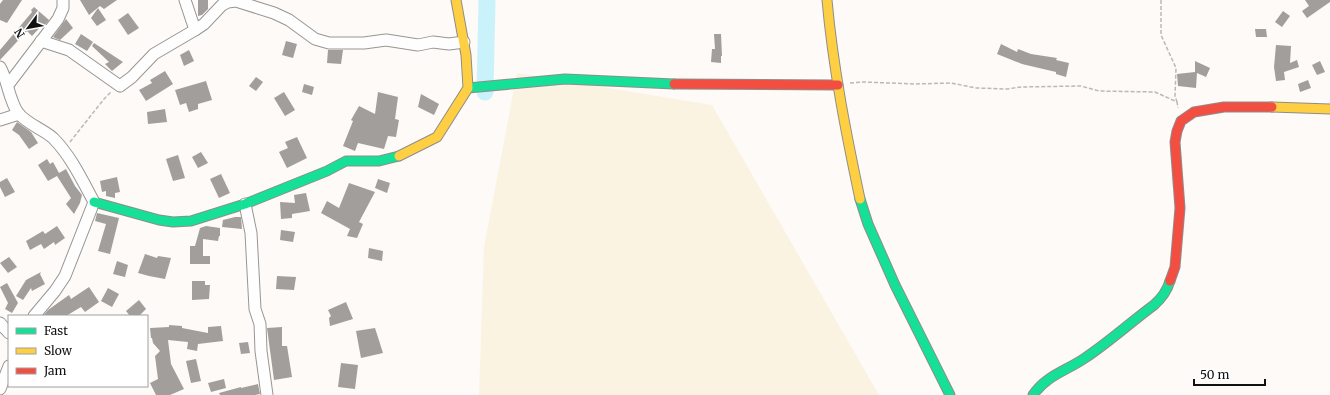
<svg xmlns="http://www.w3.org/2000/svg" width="1330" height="395" font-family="Merriweather,serif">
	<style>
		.farmland { fill: #fbf3e2 }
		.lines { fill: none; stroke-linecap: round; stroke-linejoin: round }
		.river { stroke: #caf2fa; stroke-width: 17 }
		.building { fill: #a19e9c }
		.street-casing { stroke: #979695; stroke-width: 13 }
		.fast-casing { stroke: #8e8d8b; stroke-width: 11 }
		.slow-casing { stroke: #8e8d8b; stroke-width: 11 }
		.jam-casing { stroke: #8e8d8b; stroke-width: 11 }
		.path { stroke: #b9b9b8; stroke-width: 1.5; stroke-dasharray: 4 2; stroke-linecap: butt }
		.street { stroke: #fffefe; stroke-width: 11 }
		.fast { stroke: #16e098; stroke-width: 9 }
		.slow { stroke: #ffcf43; stroke-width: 9 }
		.jam { stroke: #f24e42; stroke-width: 9 }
	</style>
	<rect width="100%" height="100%" fill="#fdfaf7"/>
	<!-- farmland -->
	<path class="farmland" d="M517,73l195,32 167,290h-400l5,-148z"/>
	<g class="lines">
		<!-- river -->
		<path class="river" d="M485,92l2,-92"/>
	</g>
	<!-- building -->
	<g class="building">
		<path d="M3,0h19l-15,23 -7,-3v-16z"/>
		<path d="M80,0h37l-13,9 -4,-3 -11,9z"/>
		<path d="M198,0h10v9l-6,6 -4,1z"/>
		<path d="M1305,0h25v2l-23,16 -5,-7 7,-5z"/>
		<path d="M34,7l15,13 -5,6 -1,-2 -11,12 -5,-5 -27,29v-10l32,-38 -1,-2z"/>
		<path d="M98,8l8,12 -9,6 -6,-8z"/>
		<path d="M1283,11l7,5 -8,11 -7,-5z"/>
		<path d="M128,13l11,15 -11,7 -10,-15z"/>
		<path d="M66,19l7,9 -13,12 -5,-2 -2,-1z"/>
		<path d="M1255,29h11l1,8h-11z"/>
		<path d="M81,34l12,8 -6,9 -12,-7z"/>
		<path d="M714,34h7l1,22h-1v7l-10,-1 1,-13h3z"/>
		<path d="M286,41l11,3 -4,14 -11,-3z"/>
		<path d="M94,43l29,19 -11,9 -7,-7 4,-2 -17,-16z"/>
		<path d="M1001,44l16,8 1,-3 13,5 26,4 -1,2 13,3 -3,14 -10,-3v-2l-34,-8 -25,-10z"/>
		<path d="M1276,45l15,1 -1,17 7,-3 2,7 -15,5 1,8 -9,1 -2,-14z"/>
		<path d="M189,50l5,11 -10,5 -4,-11z"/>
		<path d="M328,50h15l-2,14 -14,-1z"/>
		<path d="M1195,61l15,7 -4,9 -9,-4 -1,15 -18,-2 -1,-12 18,-2z"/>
		<path d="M1320,61l5,11 -8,3 -5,-10z"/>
		<path d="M165,71l8,13 -27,17 -7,-11 13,-7 -2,-3z"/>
		<path d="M256,77l7,5 -7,9 -7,-5z"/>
		<path d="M1308,80l3,8 -11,4 -2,-8z"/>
		<path d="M206,81l6,19 -14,4v5l-9,3 -3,-9 -6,2 -5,-15z"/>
		<path d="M304,84l10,3 -2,8 -10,-3z"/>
		<path d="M284,92l11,18 -10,6 -11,-18z"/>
		<path d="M378,92l20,5 -3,22 4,1 -3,17 -8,-1 -4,13 -26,-6 -3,8 -12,-5 10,-25 -2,-1 8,-14 16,8z"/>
		<path d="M421,94l18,10 -5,11 -16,-8z"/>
		<path d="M165,109l2,13 -19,2 -1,-12z"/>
		<path d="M17,122l14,10 7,11 -9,6 -10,-14 -7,-5z"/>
		<path d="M297,137l10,21 -20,10 -8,-16 9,-4 -3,-6z"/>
		<path d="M201,152l7,11 -10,5 -6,-11z"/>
		<path d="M178,155l7,23 -12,3 -7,-22z"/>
		<path d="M47,159l3,5 3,-2 6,11 7,-4 9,17 7,9 -2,8 -6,11 -8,-10 5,-6 -14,-22 -9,5 -10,-16z"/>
		<path d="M221,174l9,19 -11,5 -9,-19z"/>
		<path d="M117,177l3,15 -5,1v5l-9,-2v-5l-4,1 -2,-11z"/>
		<path d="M7,178l8,14 -10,5 -5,-10v-5z"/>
		<path d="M378,179l12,4 -3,10 -12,-5z"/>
		<path d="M349,183l26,9 -16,30 4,2 -6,14 -10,-2 3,-7 -29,-16 6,-12 12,7z"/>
		<path d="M306,193l4,18 -18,3v4l-11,1 -1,-17 15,1 -1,-8z"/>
		<path d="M97,213l22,5 -9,36 -12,-3 8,-27 -11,-3z"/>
		<path d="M235,217h6l1,12 -20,-2 1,-7z"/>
		<path d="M57,226l8,12 -10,7 -1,-3 -10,7 -3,-5 -11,6 -4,-9 17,-10 2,3z"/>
		<path d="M206,226l14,2v8h-1l-1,5 -15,-2v17h7v8h-20v-18h5l5,-18z"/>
		<path d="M281,230l14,2 -2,10 -13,-2z"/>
		<path d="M369,248l14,3 -1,10 -14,-3z"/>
		<path d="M145,254l12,4 1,-2 13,2 -6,21 -16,-3 -11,-3z"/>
		<path d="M9,257l8,10 -9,6 -8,-10z"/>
		<path d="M117,261l11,4 -3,12 -12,-3z"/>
		<path d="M41,272l-1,2 5,10 -13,7 -1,-3 -8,12 -7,-4 10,-16z"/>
		<path d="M277,276l19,1 -2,13 -18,-1z"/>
		<path d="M192,281h13v4h5l-1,14 -17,1z"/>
		<path d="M7,283l11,20 -6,10 -7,-4 3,-6 -8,-16z"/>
		<path d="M89,287l10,15 -14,10 -4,-5 -15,9h-23l5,-6 21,-15 2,4z"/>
		<path d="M108,288l11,6 -7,13 -11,-6z"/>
		<path d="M139,300l7,9 -7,7h-9l-4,-5z"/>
		<path d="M346,302l7,17 -23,7 -1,-8 2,-2 -3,-6z"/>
		<path d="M169,325l13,1v2l26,5v-6l13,-1 2,15 -25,3 -1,7 -10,-2 1,-7 -20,-2 3,24 13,25 -14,6h-14l-6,-12 8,-4 -3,-23 5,-5 -7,-8 -1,-5h-1l-1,-10 19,-1z"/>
		<path d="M282,327v19h5l5,31 -18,3 -7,-52z"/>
		<path d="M375,328l8,25 -22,5 -5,-27z"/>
		<path d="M248,342l2,11 -9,1 -2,-11z"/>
		<path d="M196,359l5,22 -10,2 -5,-22z"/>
		<path d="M341,363l17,2 -3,24 -17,-2z"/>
		<path d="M224,379l2,9 -15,4 -3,-9z"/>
		<path d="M258,384l2,10 -5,1h-35l-1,-2 22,-6v1z"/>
	</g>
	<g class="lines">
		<defs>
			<g id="street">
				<path d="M195,30l9,-6 18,-19 6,-3 8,-1 38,12 15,7 26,19 14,4h35l22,-3 32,5 15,-3 16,2 15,-2"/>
				<path d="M41,41l28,9 51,36 12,-9 22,-23 41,-24 -10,-30"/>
				<path d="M0,67c8,14 9,33 18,46 9,11 25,16 35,25 18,18 29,42 41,64l-29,74 -10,15 -21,25"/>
				<path d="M8,85l50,-66 5,-11v-8"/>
				<path d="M0,120l19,-6"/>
				<path d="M245,204l6,29 4,76 5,15 1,27 6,44"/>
				<path d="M0,323l9,10"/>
				<path d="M0,389l9,-23"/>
			</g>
			<g id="fast">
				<path d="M468,88l97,-9 109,5"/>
				<path d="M860,199l8,25 27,61 55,110"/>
				<path d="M94,202l65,18 14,2 18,-1 54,-17 82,-33 19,-10h33l20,-5"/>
				<path d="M1033,395c14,-20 33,-24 52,-37 24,-16 46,-36 69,-53 8,-7 13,-14 16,-24"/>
			</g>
			<g id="slow">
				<path d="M827,0c6,67 19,133 33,199"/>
				<path d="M1272,107l58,2"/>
				<path d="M399,156l38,-19 31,-49 -2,-33 -10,-55"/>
			</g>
			<g id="jam">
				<path d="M674,84l164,1"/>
				<path d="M1170,281l5,-14 5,-59 -5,-66 2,-11 4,-10 13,-9 30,-5h48"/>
			</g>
		</defs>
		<!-- street casing -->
		<use href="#street" class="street-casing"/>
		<!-- fast casing -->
		<use href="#fast" class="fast-casing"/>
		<!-- slow casing -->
		<use href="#slow" class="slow-casing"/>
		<!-- jam casing -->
		<use href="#jam" class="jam-casing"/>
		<!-- path -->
		<g class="path">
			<path d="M1161,0v35l15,33 -1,28 2,6"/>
			<path d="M850,83l13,-1 52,2 36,-1 25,5 31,1 14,-2 60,-1 18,5 56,1 22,10 1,6"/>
			<path d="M70,142l34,-43 7,-7"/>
		</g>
		<!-- street -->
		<use href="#street" class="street"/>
		<!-- fast -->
		<use href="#fast" class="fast"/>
		<!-- slow -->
		<use href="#slow" class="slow"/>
		<!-- jam -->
		<use href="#jam" class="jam"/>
	</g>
	<!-- legend -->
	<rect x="8" y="315" width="140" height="72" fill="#ffffff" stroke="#a0a0a0"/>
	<rect x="16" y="328" width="20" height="6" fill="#16e098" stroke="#a0a0a0"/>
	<text x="44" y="335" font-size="12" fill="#111111">Fast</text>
	<rect x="16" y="348" width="20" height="6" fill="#ffcf43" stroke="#a0a0a0"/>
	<text x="44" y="355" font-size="12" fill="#111111">Slow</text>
	<rect x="16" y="368" width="20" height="6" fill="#f24e42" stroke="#a0a0a0"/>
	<text x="44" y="375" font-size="12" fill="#111111">Jam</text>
	<!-- north arrow -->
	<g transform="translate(28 28) rotate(238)" stroke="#ffffff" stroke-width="3" paint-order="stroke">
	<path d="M0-3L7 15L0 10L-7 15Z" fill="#111111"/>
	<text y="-6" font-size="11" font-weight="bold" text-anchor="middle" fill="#111111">N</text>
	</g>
	<!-- scale -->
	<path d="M1194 379v6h71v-6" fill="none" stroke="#111111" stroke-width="2"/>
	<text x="1200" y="379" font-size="12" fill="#111111" stroke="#ffffff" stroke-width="3" paint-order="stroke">50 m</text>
</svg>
